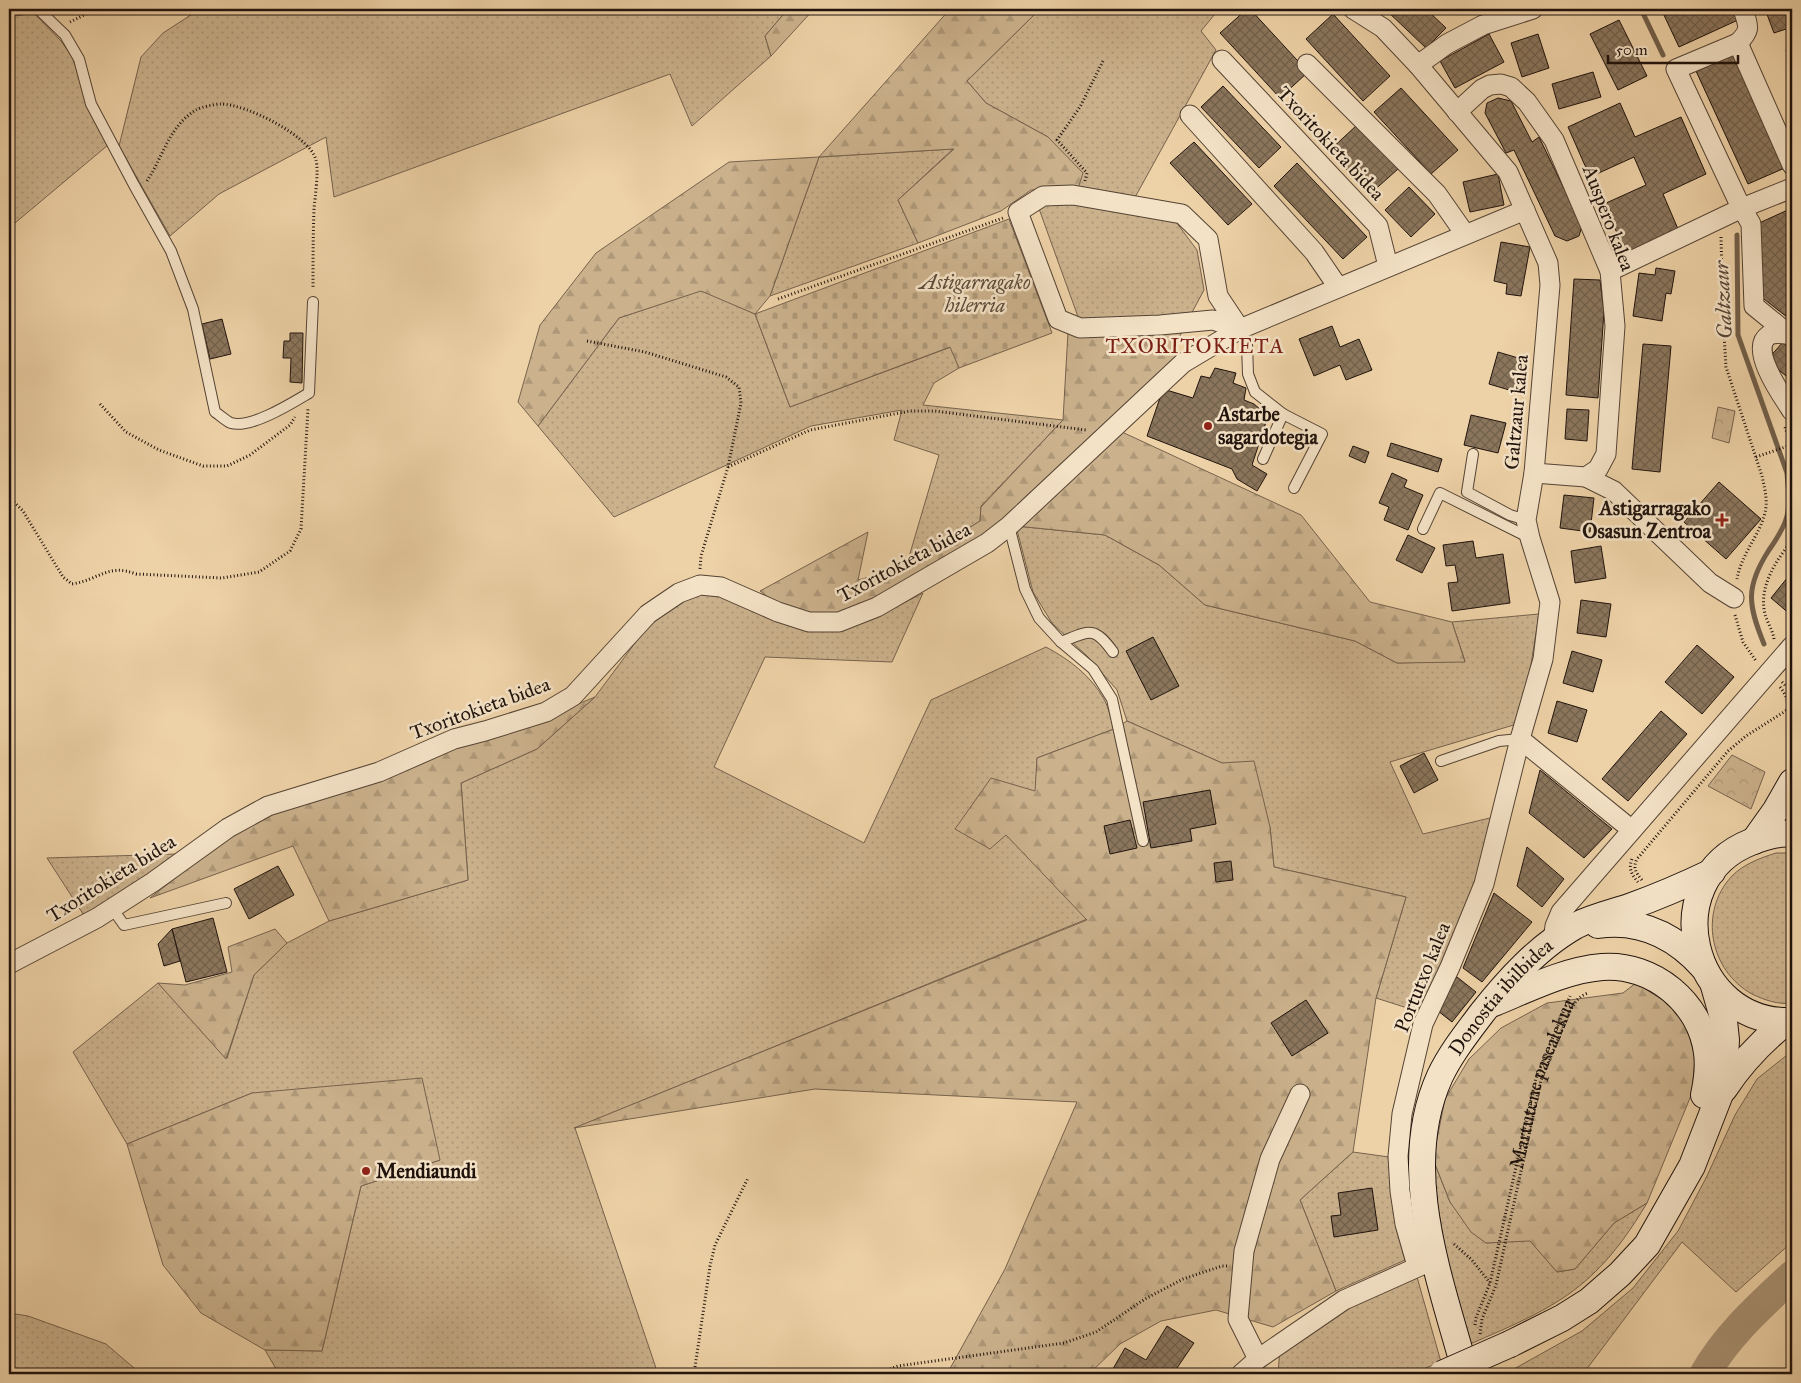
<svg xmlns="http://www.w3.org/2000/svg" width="1801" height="1383" font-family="'IM FELL Great Primer',serif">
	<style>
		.grass { fill: url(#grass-dots); stroke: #76624d }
		.forest { fill: url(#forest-firs); stroke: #76624d }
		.cemetery { fill: url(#cemetery-stones); stroke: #76624d }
		.park { fill: url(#park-crowns); stroke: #76624d }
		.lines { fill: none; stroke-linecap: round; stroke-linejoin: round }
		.stream { stroke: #725f4a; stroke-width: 5 }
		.river { stroke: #a89173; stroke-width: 31 }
		.building { fill: url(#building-cross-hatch); stroke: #20130d }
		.service-casing { stroke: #544334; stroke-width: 12 }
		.minor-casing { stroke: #544334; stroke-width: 21 }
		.secondary-casing { stroke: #20130d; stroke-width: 28 }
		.path { stroke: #20130d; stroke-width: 3; stroke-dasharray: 1 2.5; stroke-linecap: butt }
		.service { stroke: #f4e2c6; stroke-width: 10 }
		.minor { stroke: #f4e2c6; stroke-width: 19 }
		.secondary { stroke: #f4e2c6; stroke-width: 26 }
		.secondary-bridge-casing { stroke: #20130d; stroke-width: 28; stroke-linecap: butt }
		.secondary-bridge { stroke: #f4e2c6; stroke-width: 26 }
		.poi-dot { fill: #8f2418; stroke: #f4e2c6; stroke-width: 2 }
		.labels { text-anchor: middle; stroke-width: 5; stroke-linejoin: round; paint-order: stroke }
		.street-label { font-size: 20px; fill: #20130d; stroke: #f4e2c6 }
		.park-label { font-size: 20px; font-style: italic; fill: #5c4b3a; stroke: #f4e2c6 }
		.poi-label { font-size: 20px; font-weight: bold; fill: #20130d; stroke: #f4e2c6; text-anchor: start }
		.water-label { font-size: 21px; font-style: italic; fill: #564536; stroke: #f4e2c6 }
		.neighbourhood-label { font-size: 21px; letter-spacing: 1px; fill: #7a1f14; stroke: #f4e2c6 }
	</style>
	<defs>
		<pattern id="grass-dots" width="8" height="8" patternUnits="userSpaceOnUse" patternTransform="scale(1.25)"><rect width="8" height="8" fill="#cbb28d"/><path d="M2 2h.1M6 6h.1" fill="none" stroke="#ae9878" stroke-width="1.8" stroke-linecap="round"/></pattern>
		<pattern id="forest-firs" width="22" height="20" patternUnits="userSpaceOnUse" patternTransform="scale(1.25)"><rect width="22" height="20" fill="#cbb28d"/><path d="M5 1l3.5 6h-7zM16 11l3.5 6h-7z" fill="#ae9878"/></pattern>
		<pattern id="cemetery-stones" width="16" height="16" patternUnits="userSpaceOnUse" patternTransform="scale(1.25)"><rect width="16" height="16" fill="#cbb28d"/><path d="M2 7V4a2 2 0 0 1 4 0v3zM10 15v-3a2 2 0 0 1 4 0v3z" fill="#ae9878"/></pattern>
		<pattern id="park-crowns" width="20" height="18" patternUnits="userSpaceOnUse" patternTransform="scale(1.25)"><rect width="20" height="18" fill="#cbb28d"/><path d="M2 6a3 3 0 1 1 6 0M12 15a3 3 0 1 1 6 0" fill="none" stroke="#ae9878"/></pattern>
		<pattern id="building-cross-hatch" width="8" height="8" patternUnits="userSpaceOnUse" patternTransform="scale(1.25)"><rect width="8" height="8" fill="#8b765d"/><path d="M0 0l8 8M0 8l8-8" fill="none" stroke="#71604b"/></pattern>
	</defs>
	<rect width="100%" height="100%" fill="#eed2a7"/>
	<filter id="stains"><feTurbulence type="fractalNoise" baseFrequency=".004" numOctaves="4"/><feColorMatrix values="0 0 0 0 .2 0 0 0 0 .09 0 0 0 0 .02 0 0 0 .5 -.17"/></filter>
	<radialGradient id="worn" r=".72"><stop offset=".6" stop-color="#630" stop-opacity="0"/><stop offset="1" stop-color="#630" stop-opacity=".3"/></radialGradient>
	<!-- grass -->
	<g class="grass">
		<path d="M200,9h588l-23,27 6,20 -79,70 -22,-52 -336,123 -8,-60 -107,57 -49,42 -51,-90 22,-89 22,-24z"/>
		<path d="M1040,9h179l-18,22 15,19 -83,151 -55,-12 -30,-52 -62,-34 -19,-22z"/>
		<path d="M34,13l27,28 12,17 15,50 20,37 -99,83v-211z"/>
		<path d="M953,149l-55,51 20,43 -148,53 49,-139z"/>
		<path d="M1055,200l121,22 21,28 7,40 -15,28 -108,7 -43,-119z"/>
		<path d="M702,290l53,24 35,93 161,-60 8,21 -25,15 -11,22 140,15 -82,86 -1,15 -74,46 33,-112 -45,-15 8,-30 -91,16 -197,91 -76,-91 81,-108z"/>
		<path d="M1016,526l89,9 54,30 46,40 150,36 42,22 68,-2 -13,-39 87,-8 -10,63 -12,47 -127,38 33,72 71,-17 -24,93 -47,103 -47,-15 30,-101 -132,-30 -4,-40 -48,-64 -95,-42 -10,-31 -29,-33 -36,-34 -19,-31z"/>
		<path d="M698,592h16l130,37 27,-9 52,-27 -31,69 -127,-5 -51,110 150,76 67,-143 115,-53c24,13 44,28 58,52 5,9 7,21 10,30l-77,29 -1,33 -30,43 81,85 -512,209 83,246h-379l-14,-24 57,1 39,-165 79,-26 -188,-67 -125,51 -54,-92 85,-69 69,75 27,-83 33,-32 42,-22 139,-41 -7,-97 76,-34 58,-52 49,-66 33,-29z"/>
		<path d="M1776,853h16v150c-13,2 -28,-3 -40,-9 -42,-23 -54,-82 -20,-118 12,-12 28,-18 44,-23z"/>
		<path d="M177,854l-22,19 -70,44 -38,-59z"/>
		<path d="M1792,1051v191l-56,50 -54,-50 -99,132h-78l77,-43 51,-43 45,-57 29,-55 28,-61 22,-36z"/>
		<path d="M1353,1152l36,5 6,55 10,48 -69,31 -36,-91z"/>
		<path d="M1433,1159l17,43 36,41 44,-3 27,32 18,-3 39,-46 33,-20c-15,25 -32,50 -53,70 -34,34 -83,53 -126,72l-20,-81 -10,-56z"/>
		<path d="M1417,1277l24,85 -30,12h-133l2,-26 71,-44z"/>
		<path d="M9,1313l19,3 78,28 35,30h-132z"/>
	</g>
	<!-- forest -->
	<g class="forest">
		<path d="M788,9h26l-43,47 -6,-20z"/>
		<path d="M950,9h90l-73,72 19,22 62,34 35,36 -5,16 -47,1 -30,21 -83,32 -20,-43 56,-51 -135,8 -49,139 -15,18 -54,-23 -82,27 -81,108 -20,-24 22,-77 56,-72 133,-91 90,-5z"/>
		<path d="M1068,332h114l-9,17 4,11 -174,162 -126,79 -39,16h-28l-32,-12 -18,-14 108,-59 -10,48 48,-13 74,-46 1,-14 82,-87z"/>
		<path d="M1122,432l179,83 69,87 82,20 13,40 -68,1 -42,-22 -150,-36 -46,-40 -54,-30 -89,-9z"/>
		<path d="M595,697l-58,52 -76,34 7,97 -139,41 -36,-75 -143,52 81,-64 43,-22 178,-68 92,-26z"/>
		<path d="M1127,721l95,42 32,-2 16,66 4,40 132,30 -30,101 -23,154 -53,48 36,91 -63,36 -57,-17 -55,11 -41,23 -31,30h-142l58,-105 72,-167 -262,-13 -241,39 513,-208 -81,-85 -16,14 -35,-20 36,-51 44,13 2,-33 77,-29z"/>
		<path d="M275,929l12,14 -33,32 -28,84 -68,-76 27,2 47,-13 -4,-25z"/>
		<path d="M1636,983l33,21 18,23 8,30 -3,36 -45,110 -33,20 -39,46 -18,3 -27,-31 -44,2 -15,-11 -21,-30 -17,-43 12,-60 24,-40 32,-31 46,-25 76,-10z"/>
		<path d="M422,1078l18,82 -79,26 -39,165 -57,-1 -64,-37 -38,-48 -36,-121 125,-51z"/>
	</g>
	<!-- cemetery -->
	<path class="cemetery" d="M1009,219l43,114 -93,35 -9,-21 -160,60 -35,-93z"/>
	<!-- park -->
	<g class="park">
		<path d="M1718,407l17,4 -6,32 -17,-5z"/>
		<path d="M1732,755l33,17 -14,37 -43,-23z"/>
	</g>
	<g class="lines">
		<!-- stream -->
		<g class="stream">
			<path d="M1641,9l22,46"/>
			<path d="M1737,235l1,100 49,138c1,14 4,29 0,43 -3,12 -11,24 -18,34 -24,37 -21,55 -5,94"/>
		</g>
		<!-- river -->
		<path class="river" d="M1705,1374c21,-38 56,-69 87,-98"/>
	</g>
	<!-- building -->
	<g class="building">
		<path d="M1247,9h3l58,63 -28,26 -60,-65z"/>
		<path d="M1388,9h38l20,19 -20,20 -40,-38z"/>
		<path d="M1673,9h60l5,11 -59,27 -16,-34z"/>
		<path d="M1765,9h27v18l-18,6z"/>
		<path d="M1333,14l57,62 -27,25 -57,-62z"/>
		<path d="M1619,20l28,56 -29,14 -28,-56z"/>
		<path d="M1489,34l15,28 -49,26 -15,-27z"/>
		<path d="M1538,34l11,34 -27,9 -11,-34z"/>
		<path d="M1792,49v19l-6,-18z"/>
		<path d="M1735,54l52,113 -39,17 -52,-113z"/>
		<path d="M1593,72l8,25 -42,12 -7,-25z"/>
		<path d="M1223,86l58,61 -22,21 -58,-61z"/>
		<path d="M1401,88l57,62 -27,24 -57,-62z"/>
		<path d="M1498,98l13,3 21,41 7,-5 43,89 -3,10 -12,5 -12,-5 -41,-86 -8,3 -21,-40 2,-10z"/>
		<path d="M1620,103l15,34 46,-20 25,57 -43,20 15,35 -52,24 -22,-49 42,-19 -12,-28 -44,20 -22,-50z"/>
		<path d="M1357,125l41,44 -28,25 -41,-43z"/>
		<path d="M1194,142l58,62 -24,21 -58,-62z"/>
		<path d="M1297,163l70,74 -24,22 -69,-73z"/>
		<path d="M1498,174l6,31 -34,7 -7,-30z"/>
		<path d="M1409,187l26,27 -24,23 -26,-27z"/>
		<path d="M1792,208v113l-37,-29v-67z"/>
		<path d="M1501,242l29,5 -9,49 -15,-2 1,-10 -13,-3z"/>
		<path d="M1656,268l19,3 -4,23 -5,-1 -4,28 -29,-5 6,-43 16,2z"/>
		<path d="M1574,279l26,1 4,31 -6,87 -32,-3z"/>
		<path d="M222,319l9,35 -21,5 -8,-35z"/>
		<path d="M1332,326l8,21 19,-8 13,31 -26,10 -6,-15 -26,11 -15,-37z"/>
		<path d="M290,333h13l-1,50 -12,-1 1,-24h-8l1,-17h6z"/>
		<path d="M1784,341l8,7v41l-4,-3 4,-5 -25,-21z"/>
		<path d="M1643,344l28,2 -11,126 -28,-3z"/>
		<path d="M1498,352l27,8 -9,32 -27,-8z"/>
		<path d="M1215,368l21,5 -3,10 13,5 -2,12 10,4 14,12 -16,49 15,9 -10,17 -20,-12 -5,-10 -85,-33 16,-47 30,9 8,-22 9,2z"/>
		<path d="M1567,409l22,1 -2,31 -22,-2z"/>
		<path d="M1471,415l35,8 -8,30 -34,-8z"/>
		<path d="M1391,443l51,16 -4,13 -51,-16z"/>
		<path d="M1353,446l16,6 -4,11 -16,-7z"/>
		<path d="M1392,473l15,7 -3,7 19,8 -15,35 -24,-10 5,-13 -10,-4z"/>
		<path d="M1719,482l42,37 -35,40 -42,-37z"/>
		<path d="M1564,495l30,3 -4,34 -30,-4z"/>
		<path d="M1408,535l27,13 -13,25 -26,-13z"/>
		<path d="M1473,541l3,17 27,-4 7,49 -58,8 -4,-28 10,-1 -3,-17 -9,1 -3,-21z"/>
		<path d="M1601,546l5,32 -31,5 -4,-32z"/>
		<path d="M1792,572v42l-1,1 -20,-17z"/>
		<path d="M1581,600l30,4 -5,33 -29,-4z"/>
		<path d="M1153,637l26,49 -28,14 -25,-49z"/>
		<path d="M1697,645l37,32 -32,37 -37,-32z"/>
		<path d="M1572,651l30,9 -9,32 -30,-9z"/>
		<path d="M1557,701l30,9 -10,32 -29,-9z"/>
		<path d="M1661,711l26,23 -59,67 -26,-22z"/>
		<path d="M1424,753l14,27 -24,13 -14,-27z"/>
		<path d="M1540,770l72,59 -28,29 -55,-45z"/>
		<path d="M1210,790l6,34 -26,5 2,12 -41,7 -8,-46z"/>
		<path d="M1130,820l7,28 -27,6 -6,-28z"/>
		<path d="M1527,847l37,32 -22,28 -25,-21z"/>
		<path d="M1231,861l2,19 -17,2 -2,-19z"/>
		<path d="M278,866l16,29 -45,24 -15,-30z"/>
		<path d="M1494,893l38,29 -50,60 -19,-14z"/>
		<path d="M213,918l14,54 -41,10 -14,-53z"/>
		<path d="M172,929l8,32 -16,5 -6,-22z"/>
		<path d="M1457,977l19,15 -24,30 -19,-15z"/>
		<path d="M1306,1000l22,33 -36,23 -21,-33z"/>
		<path d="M1372,1188l6,42 -44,7 -3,-21 10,-1 -3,-22z"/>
		<path d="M1167,1326l27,17 -17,25 9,6h-76l15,-26 21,12z"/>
	</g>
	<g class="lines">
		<defs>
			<g id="service">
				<path d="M38,9l27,26 14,24 12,45 43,81 37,66 22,58 22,103c5,3 11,9 16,11 20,6 61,-20 78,-30l4,-91"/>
				<path d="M1240,329l7,15 1,30 7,18 28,22 -20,45"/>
				<path d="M1283,414l39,20 -28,54"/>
				<path d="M1473,454l-6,38 43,23 16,5"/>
				<path d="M1009,526l16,63 14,29 22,24 32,27 19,30 31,142"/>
				<path d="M1423,529l17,-36 90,45"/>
				<path d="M1061,642c28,-11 33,-17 52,10"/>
				<path d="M1441,761l58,-20 21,-2"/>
				<path d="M112,908l12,17 102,-22"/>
			</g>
			<g id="minor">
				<path d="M1353,9l30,19 35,37 90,107 40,91 2,22 -16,188 -8,47 4,18 20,64 -7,57 -23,80 -36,145 -34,83 -27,57 -21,90 -4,42 2,35 5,33 12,42"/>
				<path d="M1738,43c14,-14 10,-17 5,-34"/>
				<path d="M1222,60l156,166 10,40"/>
				<path d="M1307,64l130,130 28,40"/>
				<path d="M1418,65l29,-21 36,-19 50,-16"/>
				<path d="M1457,112l25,-23 8,-4 11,-1 10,3 16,15 27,38 56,131 5,55 -9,128 -8,15 -12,8 -52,-4"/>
				<path d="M1190,115l124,137 24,35"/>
				<path d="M1792,165l-54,-122 -62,26 62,132 13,23 3,82 38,31"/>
				<path d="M1073,195l109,19 26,25 10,57 22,33 -27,-9 -53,5 -80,3 -22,-9 -40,-107 25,-16z"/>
				<path d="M1610,271l132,-63 50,-20"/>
				<path d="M1789,334c-7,0 -14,-2 -20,1 -21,14 14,62 23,76"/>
				<path d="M1586,477l28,14 96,92 24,15"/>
				<path d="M1520,739l112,91"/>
				<path d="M1553,940l2,-14 6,-14 231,-266"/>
				<path d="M9,964l88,-46 56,-36 75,-54 40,-22 111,-34 75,-33 31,-8 61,-19 27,-16 75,-82 31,-21 21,-8 21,2 57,25 31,10h30l38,-15 110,-64 22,-17 174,-163 57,-34 285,-119"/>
				<path d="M1258,1359l-20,-40 6,-68 26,-92 30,-65"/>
				<path d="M1241,1374l17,-15 86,-59 85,-38"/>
			</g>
			<g id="secondary">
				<path d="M1792,834c-13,-2 -28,3 -41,8 -96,38 -61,183 41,179"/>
				<path d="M1754,841l22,-31 16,-28"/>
				<path d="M1598,925c42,-6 77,11 105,42"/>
				<path d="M1494,1003c34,-14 71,-33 108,-36 51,-4 99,36 105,86 2,14 0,28 -3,42"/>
				<path d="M1724,1089c17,-26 38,-48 63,-68"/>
				<path d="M1510,1344l52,-26 27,-17 31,-27 27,-29 45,-79 28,-72 4,-18 2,-36 -2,-19 -10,-35"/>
				<path id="s2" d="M1466,1374c-25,-93 -69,-204 -26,-298 11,-23 27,-43 42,-63 26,-33 56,-66 93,-87 17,-9 36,-13 54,-19 28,-10 56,-22 83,-35"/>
			</g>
		</defs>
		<!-- service casing -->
		<use href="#service" class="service-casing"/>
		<!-- minor casing -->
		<use href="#minor" class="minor-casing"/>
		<!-- secondary casing -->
		<use href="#secondary" class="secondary-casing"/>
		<!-- path -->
		<g class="path">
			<path d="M70,22l26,-13"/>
			<path d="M147,181c16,-24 22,-55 49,-71 5,-3 19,-6 25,-6 25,0 89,32 95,56 3,10 -1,37 -2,49 -1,27 -1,53 -1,80"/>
			<path d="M1085,181l2,-8 -30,-33 23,-33 23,-46"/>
			<path d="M1721,237l2,80 3,50 36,109c2,10 5,20 4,31 -3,25 -24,44 -29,72"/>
			<path d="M778,299l225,-81"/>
			<path d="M587,341l58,11 81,25 13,10 2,16 -13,64 -27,89 -1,13"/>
			<path d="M100,404l26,28 33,18 44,16h24l23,-11 40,-30 5,-8"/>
			<path d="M1785,427l7,21"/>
			<path d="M1756,457l35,-12"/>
			<path d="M728,467l82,-37 100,-19h25l151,19"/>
			<path d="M9,497l14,14 40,66 9,7c27,-4 36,-21 64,-10l86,4 37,-6 31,-21 11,-22 7,-120"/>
			<path d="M1735,615l8,27 13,19"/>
			<path d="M1774,639c-1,-8 -7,-17 -9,-25 -7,-28 12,-54 27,-74"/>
			<path d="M1782,682l10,11"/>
			<path d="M1780,687c6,8 9,14 7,23"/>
			<path d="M1632,859c-4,10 0,16 6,23"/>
			<path d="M1642,880c-7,-8 -9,-13 -5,-21l91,-108 18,-15 41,-26 5,1"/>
			<path d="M1454,1244l18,16 18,23"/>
			<path id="s1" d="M1475,1325l1,-7 14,-35 46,-205 34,-82"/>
			<path d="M1480,1334l2,-15 14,-34 45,-205 29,-69c4,-8 9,-15 18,-18"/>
			<path d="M694,1374l16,-108 5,-21 33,-67"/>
			<path d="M877,1374l21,-8 166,-23 32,-11 49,-33 38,-20 39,-13h5"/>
		</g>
		<!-- service -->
		<use href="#service" class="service"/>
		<!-- minor -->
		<use href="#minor" class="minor"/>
		<!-- secondary -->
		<use href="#secondary" class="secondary"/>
		<defs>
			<path id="secondary-bridge" d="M1442,1374l68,-30"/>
		</defs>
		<!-- secondary-bridge casing -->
		<use href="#secondary-bridge" class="secondary-bridge-casing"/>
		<!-- secondary-bridge -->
		<use href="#secondary-bridge" class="secondary-bridge"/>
	</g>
	<!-- markers -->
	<g class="poi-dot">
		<circle cx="1208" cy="426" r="5"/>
		<path d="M1719.5 512.5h5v5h5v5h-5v5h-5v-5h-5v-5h5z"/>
		<circle cx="366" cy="1171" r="5"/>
	</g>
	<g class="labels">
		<!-- street labels -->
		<g class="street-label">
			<text transform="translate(1331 143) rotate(47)" y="7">Txoritokieta bidea</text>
			<text transform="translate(1609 218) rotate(69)" y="7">Auspero kalea</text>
			<text transform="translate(1516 412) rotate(-85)" y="7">Galtzaur kalea</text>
			<text transform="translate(904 562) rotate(-28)" y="7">Txoritokieta bidea</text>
			<text transform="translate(480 708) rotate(-20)" y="7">Txoritokieta bidea</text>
			<text transform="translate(111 878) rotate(-32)" y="7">Txoritokieta bidea</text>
			<text transform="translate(1422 977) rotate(-68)" y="7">Portutxo kalea</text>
			<text dy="7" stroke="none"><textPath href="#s2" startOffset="406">Donostia ibilbidea</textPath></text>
			<text dy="7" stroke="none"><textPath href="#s1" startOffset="251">Martutene pasealekua</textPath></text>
		</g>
		<!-- park labels -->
		<g class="park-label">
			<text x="975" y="289">Astigarragako<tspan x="975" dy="23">hilerria</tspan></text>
		</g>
		<!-- poi labels -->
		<g class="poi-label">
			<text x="1218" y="421">Astarbe<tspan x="1218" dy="23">sagardotegia</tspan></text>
			<text x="1711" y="515" text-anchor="end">Astigarragako<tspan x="1711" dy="23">Osasun Zentroa</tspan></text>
			<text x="376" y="1178">Mendiaundi</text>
		</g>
		<!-- water labels -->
		<g class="water-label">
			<text transform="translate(1723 300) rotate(-93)" y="7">Galtzaur</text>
		</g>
		<!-- neighbourhood labels -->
		<g class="neighbourhood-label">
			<text x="1195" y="353">TXORITOKIETA</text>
		</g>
	</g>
	<!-- margin -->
	<rect width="1801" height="1383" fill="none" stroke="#eed2a7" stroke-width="30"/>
	<rect x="10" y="10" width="1781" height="1363" fill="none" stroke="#20130d" stroke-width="2.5"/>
	<rect x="15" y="15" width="1771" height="1353" fill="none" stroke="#20130d"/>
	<!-- scale -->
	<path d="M1608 55v8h130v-8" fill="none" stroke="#20130d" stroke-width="2.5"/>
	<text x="1616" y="55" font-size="15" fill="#20130d" stroke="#f4e2c6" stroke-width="4" paint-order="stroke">50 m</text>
	<rect width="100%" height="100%" filter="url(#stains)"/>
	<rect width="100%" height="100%" fill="url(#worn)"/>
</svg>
